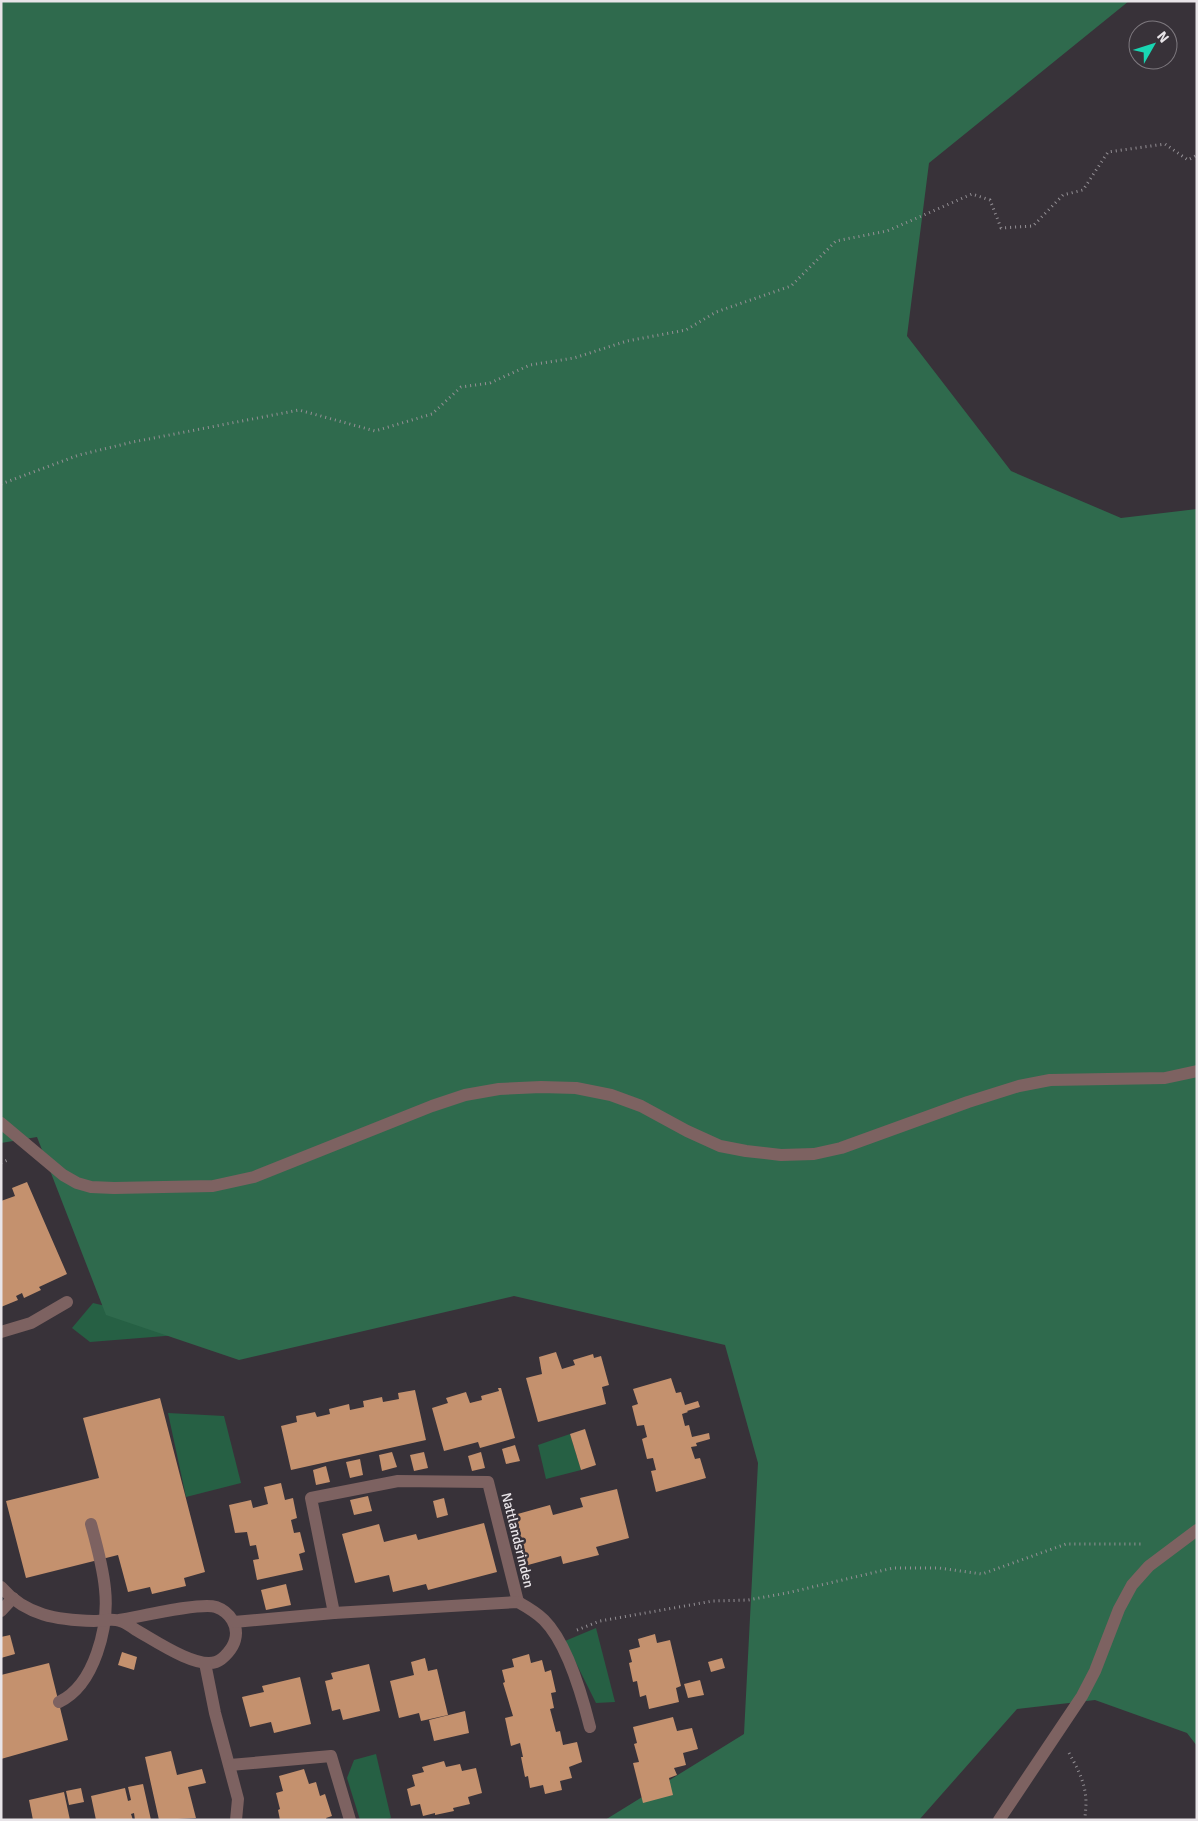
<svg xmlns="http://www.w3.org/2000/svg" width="1198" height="1821" font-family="Signika,sans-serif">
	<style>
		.green { fill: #266044 }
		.forest { fill: #2f6a4d }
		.building { fill: #c4916e }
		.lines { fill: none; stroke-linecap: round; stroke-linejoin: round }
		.path { stroke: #949095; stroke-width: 3; stroke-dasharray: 1 4; stroke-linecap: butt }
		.service { stroke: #7d6261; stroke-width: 12 }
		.minor { stroke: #7d6261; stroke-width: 12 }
		.labels { text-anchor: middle; stroke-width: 5; stroke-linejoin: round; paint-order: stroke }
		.street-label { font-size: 14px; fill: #e8e4e8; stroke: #383239 }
	</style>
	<rect width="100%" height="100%" fill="#383239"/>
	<!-- green -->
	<g class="green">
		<path d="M93,1303l122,29 -125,10 -18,-14z"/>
		<path d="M168,1413l56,3 17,67 -55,14z"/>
		<path d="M570,1434l11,36 -35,9 -8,-34z"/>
		<path d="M596,1628l19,74 -19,1 -31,-62z"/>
		<path d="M376,1754l15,64 -7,2h-24l-13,-42 7,-18z"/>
	</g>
	<!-- forest -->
	<path class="forest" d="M1,1h1128l-200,162 -22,173 104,135 110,47 76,-9v1237l-10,-13 -92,-33 -78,9 -98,111h-314l139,-86 14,-271 -33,-118 -211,-49 -275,64 -133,-45 -69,-178 -36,6z"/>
	<!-- building -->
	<g class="building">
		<path d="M27,1182l40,92 -28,13 2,3 -17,8 -2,-5 -6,3 2,4 -17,7v-106l14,-5 -3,-8z"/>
		<path d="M556,1352l6,17 13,-4 -2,-5 20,-6 1,4 7,-2 8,29 -7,2 4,17 -68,18 -12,-44 16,-4 -3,-17z"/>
		<path d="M671,1378l5,15 5,-1 4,13 13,-4 2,6 -13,4 1,1 -6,2 3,12 4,-1 3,12 17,-4 1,6 -14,4 1,3 -6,1 4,12 5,-1 6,20 -50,14 -5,-21 5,-1 -3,-12 -6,1 -5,-20 5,-2 -3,-12 -7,1 -5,-20 6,-2 -5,-15z"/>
		<path d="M498,1388h3l14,50 -35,10 -2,-6 -34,9 -12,-43 16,-5 -2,-5 20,-6 4,11 12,-3 -1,-4 18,-5z"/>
		<path d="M415,1390l11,50 -135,30 -10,-44 16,-4 -1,-6 19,-4 2,5 13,-3 -1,-5 20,-5 1,6 14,-3 -1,-6 19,-4 1,5 16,-3 -1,-6z"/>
		<path d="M160,1398l45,174 -21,6 2,8 -34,8 -2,-7 -22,5 -10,-37 -92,23 -20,-77 93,-23 -16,-60z"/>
		<path d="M585,1429l11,36 -15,5 -11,-36z"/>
		<path d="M515,1445l5,16 -14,3 -4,-15z"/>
		<path d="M392,1452l5,15 -15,4 -3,-16z"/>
		<path d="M424,1452l4,16 -14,3 -4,-16z"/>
		<path d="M481,1452l4,16 -13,3 -4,-15z"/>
		<path d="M360,1459l3,16 -13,3 -4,-16z"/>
		<path d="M326,1466l4,16 -14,3 -3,-15z"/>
		<path d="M281,1483l4,17 8,-2 4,20 -6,2 3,13 6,-1 5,20 -6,2 4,16 -46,10 -4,-20 6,-1 -3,-14 -6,1 -3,-14 -12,1 -6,-28 22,-5 2,8 15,-4 -4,-17z"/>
		<path d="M617,1489l12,49 -33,9 3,8 -36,9 -2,-8 -33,9 -14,-50 36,-10 3,10 30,-8 -3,-9z"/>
		<path d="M368,1496l4,15 -18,4 -4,-15z"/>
		<path d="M444,1498l4,17 -11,3 -4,-17z"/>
		<path d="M484,1523l13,49 -69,18 -2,-6 -33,8 -4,-17 -34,8 -13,-49 37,-10 5,18 32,-8 2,6z"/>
		<path d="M286,1584l5,21 -25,5 -5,-20z"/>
		<path d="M655,1634l2,9 13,-3 11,46 -5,2 3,14 -30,7 -3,-14 -6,2 -3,-16 -4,1 -4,-19 3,-1 -3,-12 11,-3 -2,-8z"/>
		<path d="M10,1635l5,19 -14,4v-21z"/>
		<path d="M122,1652l15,5 -3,13 -16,-5z"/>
		<path d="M529,1654l2,9 11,-3 3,12 6,-2 5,22 -5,1 3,15 -4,1 6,23 4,-1 3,14 14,-3 5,20 -13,5 3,11 -12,3 2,9 -17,4 -2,-9 -13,3 -2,-12 -3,1 -4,-20h2l-3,-14 -9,3 -6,-28 8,-2 -10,-33 2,-1 -3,-12 12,-3 -2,-8z"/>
		<path d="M425,1658l3,13 9,-2 11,46 -27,6 -2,-8 -20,5 -9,-37 24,-6 -3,-13z"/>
		<path d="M722,1658l3,10 -14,4 -3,-10z"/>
		<path d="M49,1663l19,77 -67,19v-84z"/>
		<path d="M369,1664l11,47 -37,9 -3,-11 -8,2 -7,-30 8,-2 -2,-6z"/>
		<path d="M300,1677l11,47 -37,9 -3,-11 -21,5 -8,-30 22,-5 -2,-6z"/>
		<path d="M700,1680l4,15 -16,3 -4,-14z"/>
		<path d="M465,1711l4,22 -35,8 -5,-21z"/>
		<path d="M673,1717l4,14 15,-3 6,21 -15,4 3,12 -12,3 3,7 -8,3 4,17 -30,8 -10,-40 6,-1 -5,-18 3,-1 -4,-16z"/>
		<path d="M171,1751l6,24 25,-6 4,14 -18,4 8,31 -37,2 -14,-63z"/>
		<path d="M444,1761l2,6 14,-3 2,7 14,-3 6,25 -14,4 2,7 -17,4 1,3 -19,4v-2l-12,3 -3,-12 -9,2 -4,-17 8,-3 -3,-11 12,-3 -2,-5z"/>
		<path d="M304,1769l5,15 7,-2 4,14 5,-2 7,22 -6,2 1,2h-47l-2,-10 2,-1 -4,-16 7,-2 -4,-15z"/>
		<path d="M143,1784l8,36h-16l-1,-7 -3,1 2,6h-37l-5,-24 34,-8 3,13 3,-1 -3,-13z"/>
		<path d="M81,1788l3,14 -15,3 -3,-14z"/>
		<path d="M64,1792l6,28h-37l-4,-20z"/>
	</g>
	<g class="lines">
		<!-- path -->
		<g class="path">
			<path d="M1,484l78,-29 54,-13 166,-32 76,21 57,-17 29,-27 29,-4 40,-18 44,-7 53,-17 59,-11 30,-18 75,-26 45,-45 51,-10 85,-37 18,6 11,28 32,-2 30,-31 20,-5 25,-38 57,-8 23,16 9,-5"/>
			<path d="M1,1163l9,-4"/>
			<path d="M577,1630l23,-9 113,-20 35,-1 39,-7 106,-25h46l43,6 84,-30h75"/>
			<path d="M1069,1753c9,16 17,31 17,50 0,6 -1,11 -1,17"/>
		</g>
		<!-- service -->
		<g class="service">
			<path d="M1,1123l62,52 14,8 14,4 23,1 99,-2 41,-9 178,-71 33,-11 34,-6 42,-2 35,1 35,7 30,11 46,25 33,15 26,5 35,4 33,-1 27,-6 127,-46 51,-16 31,-6 115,-2 32,-7"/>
			<path d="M1,1332l30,-9 36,-21"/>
			<path d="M1,1611l12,-13"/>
			<path d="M59,1702c36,-17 50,-76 46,-113 -2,-22 -8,-43 -14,-65"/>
			<path d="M999,1820l83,-124 13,-25 24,-62 13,-24 17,-19 48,-36"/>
		</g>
		<!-- minor -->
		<g class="minor">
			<path d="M1,1587c25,29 57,33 93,34 7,0 19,-3 26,0 6,1 11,6 16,9 18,10 60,39 80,32 8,-3 17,-14 19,-22 4,-14 -5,-28 -19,-33 -16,-5 -77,10 -97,13"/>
			<path d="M334,1613l-23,-115 87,-17 90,1 30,120"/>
			<path d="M234,1622l100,-9 184,-11c9,5 18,10 26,18 23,23 38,75 46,107"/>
			<path d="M205,1663l10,50 23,86 -2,21"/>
			<path d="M230,1765l101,-9 19,64"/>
		</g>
	</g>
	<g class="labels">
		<!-- street labels -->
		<g class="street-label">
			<text transform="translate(518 1540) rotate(76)" y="5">Nattlandsrinden</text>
		</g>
	</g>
	<!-- border -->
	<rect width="1198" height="1821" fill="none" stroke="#e8e4e8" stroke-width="5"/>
	<!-- north arrow -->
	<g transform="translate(1153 45) rotate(51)"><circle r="24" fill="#383239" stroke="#7e797f"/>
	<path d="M0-4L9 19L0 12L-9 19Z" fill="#19d5b2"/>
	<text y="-8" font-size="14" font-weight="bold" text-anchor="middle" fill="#e8e4e8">N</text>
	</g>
</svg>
